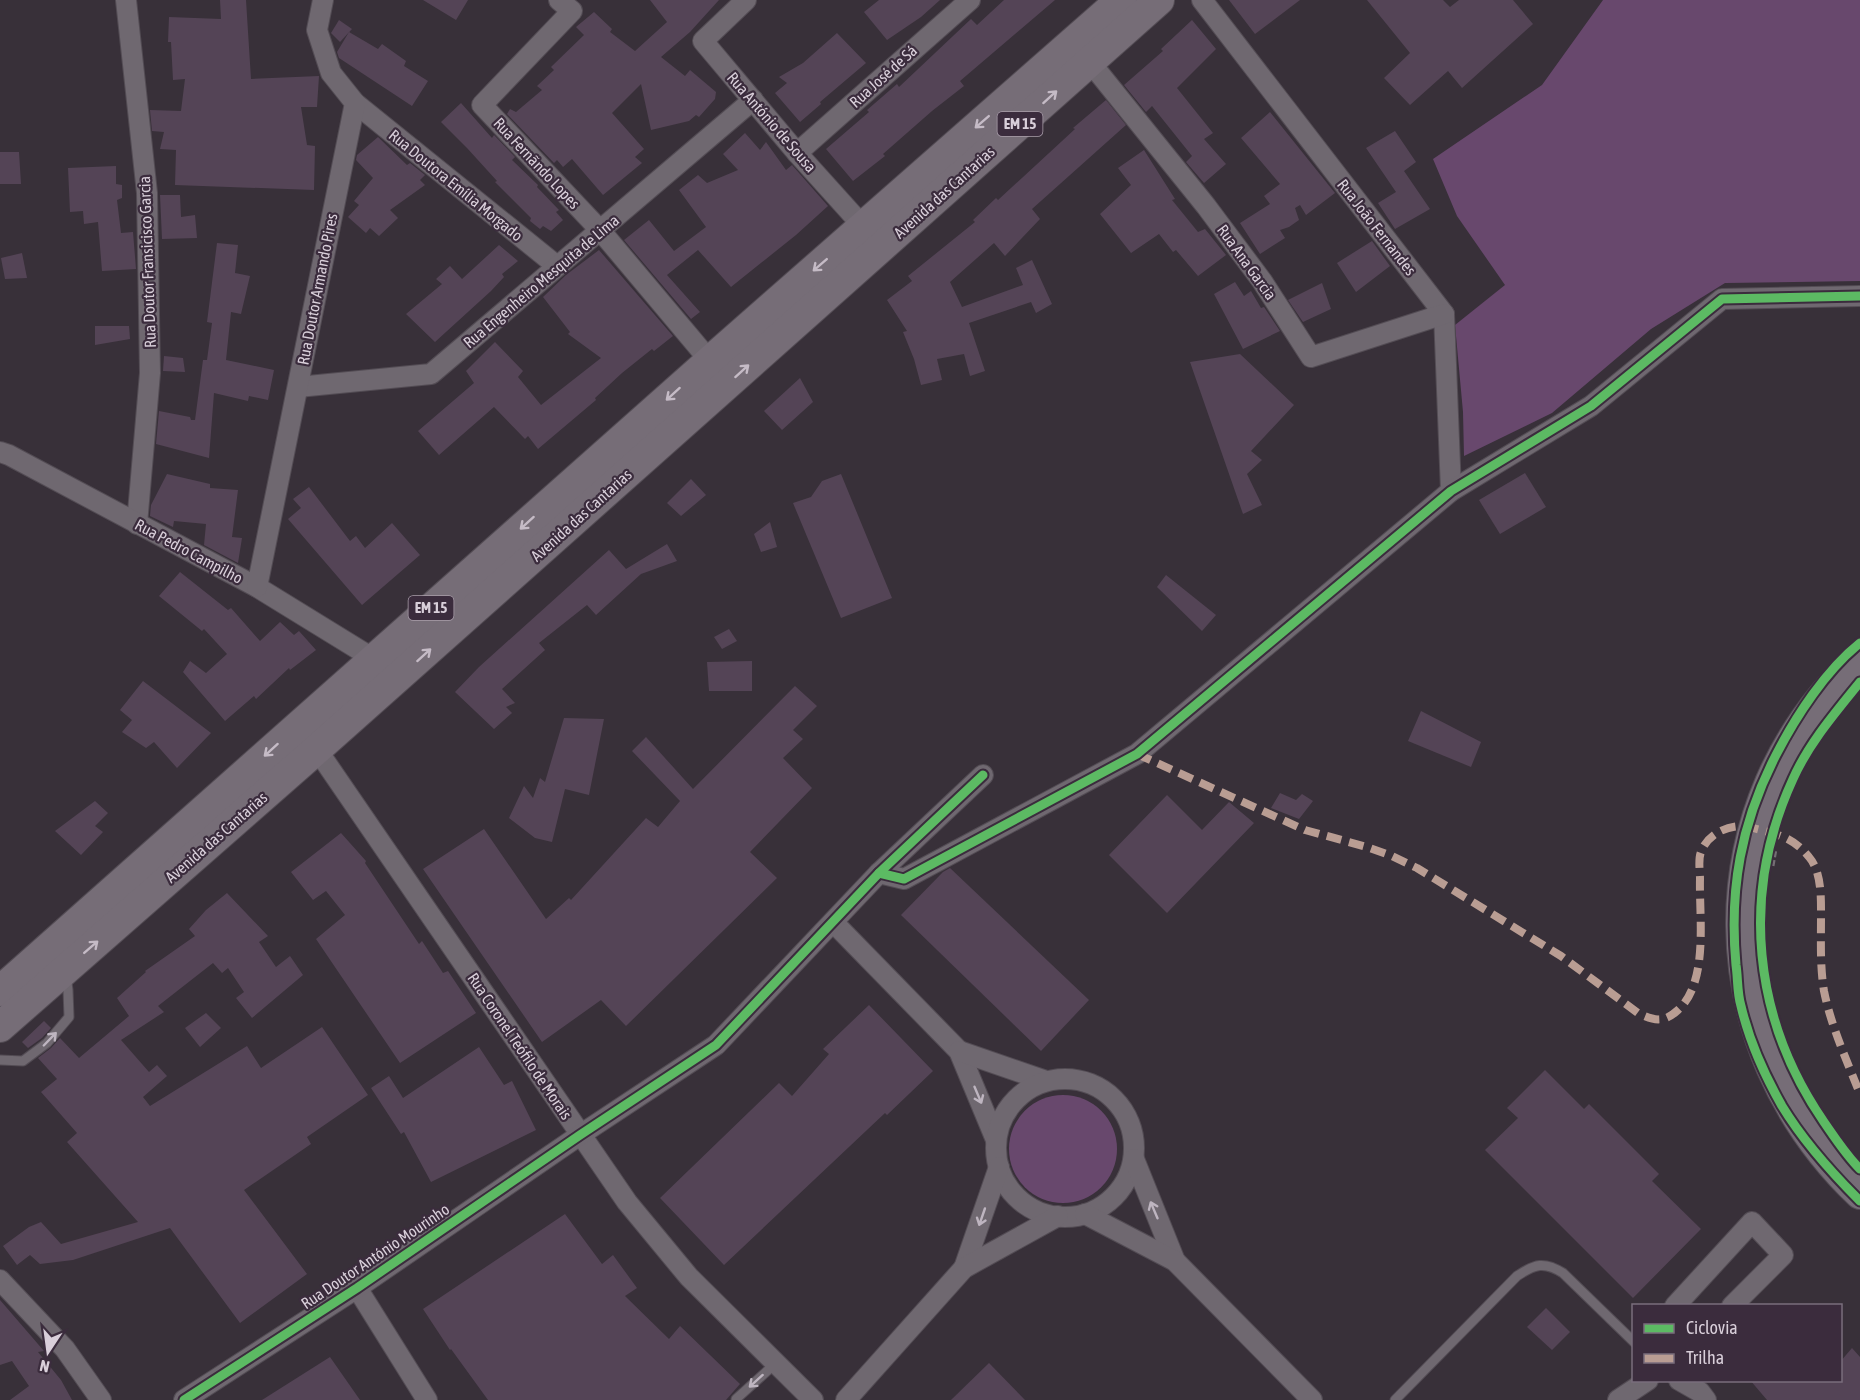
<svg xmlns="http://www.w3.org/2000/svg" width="1860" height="1400" font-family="'Asap Condensed',sans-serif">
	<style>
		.green { fill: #68486d }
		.building { fill: #544456 }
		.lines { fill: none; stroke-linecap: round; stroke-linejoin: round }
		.service-casing { stroke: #534c54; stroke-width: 11 }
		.minor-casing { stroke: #534c54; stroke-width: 22 }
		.primary-casing { stroke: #534c54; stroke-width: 32 }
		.path { stroke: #746f74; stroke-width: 3; stroke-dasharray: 6 3; stroke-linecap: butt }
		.service { stroke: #6f6870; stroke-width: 9 }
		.minor { stroke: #6f6870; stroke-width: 20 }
		.primary { stroke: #766d77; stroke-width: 30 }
		.quiet { stroke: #b99d93; stroke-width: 8; stroke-dasharray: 15 8; stroke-linecap: butt }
		.cycleway-casing { stroke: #3b2c3d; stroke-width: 13 }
		.cycleway { stroke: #5cba63; stroke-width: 9 }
		.oneway { stroke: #c5bbc6 }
		.oneway2 { stroke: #beb5c0 }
		.labels { text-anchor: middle; stroke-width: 4.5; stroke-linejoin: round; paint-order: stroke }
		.shield { fill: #3b2c3d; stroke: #aa9eab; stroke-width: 1.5 }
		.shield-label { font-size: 15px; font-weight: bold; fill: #d9cfda }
		.street-label { font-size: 16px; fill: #d9cfda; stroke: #3b2c3d }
	</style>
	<rect width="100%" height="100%" fill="#383039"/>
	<!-- green -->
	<g class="green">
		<path d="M1603,0h257v281l-135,2 -74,46 -99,84 -88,43 -1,-44 -8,-87 50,-40 -48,-69 -24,-57 109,-74z"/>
		<circle cx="1063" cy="1149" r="54"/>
	</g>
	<!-- building -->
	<g class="building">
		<path d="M220,0h26l5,79 68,-3 -2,31h-16l6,38 8,1 -1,44 -139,-5 1,-35 -16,-1 4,-17 -12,-1 -2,-21 31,1 4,-32 -12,1 -2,-38h-3l1,-25 52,2z"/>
		<path d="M423,0h45l-12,20z"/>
		<path d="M650,0h69l-29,32 -29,25 24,19 5,-6 26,22 -1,7 -16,18 -3,-2 -7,6 -38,9 -10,-46 -29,29 32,36 -9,8 7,6 -39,32 -31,-36 -9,8 -6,-7 -3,3 -47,-49 3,-5 6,3 26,-22 -5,-4 17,-16 -3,-3 33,-32 -8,-8 18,-15 18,17 -2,3 25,19 32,-29z"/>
		<path d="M879,0h61l-19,17 -34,23 -23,-28z"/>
		<path d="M1004,0h51l-95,81 4,5 -32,25 -49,43 2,2 -32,25 -27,-32 43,-37 -2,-2 30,-26 2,3 72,-68 6,6z"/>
		<path d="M1229,0h71l-45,34z"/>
		<path d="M1367,0h76l7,7 9,-7h54l20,24 -71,64 -14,-17 -38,34 -26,-27 26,-25z"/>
		<path d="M339,20l13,9 -12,13 -9,-9z"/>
		<path d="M1192,20l24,29 -39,39 36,45 -9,6 22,25 -22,19 -18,-21 6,-6 -40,-50 -6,6 -22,-27 39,-34 -2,-2z"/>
		<path d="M349,32l29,17 4,-5 24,17 -2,5 24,15 -16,25 -73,-48 -2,-6z"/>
		<path d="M837,33l29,30 -46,39 1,2 -21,18 -25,-29 12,-10 -8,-6 24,-14z"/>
		<path d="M1106,100l20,25 -94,84 8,10 -35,37 -11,-13 -44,39 12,25 61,-22 -7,-17 16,-8 20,44 -16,9 -5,-11 -62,21 16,48 -15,5 -6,-22 -27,5 5,21 -21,5 -7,-26 -11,-27 4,-1 -20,-31 25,-19 -4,-5 67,-54 -2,-2 23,-22 2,2 77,-71 -2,-1z"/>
		<path d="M461,103l31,35 2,-3 21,22 -3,3 26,25 -1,2 22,23 -3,2 7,8 -12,11 -8,-5 -3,3 -10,-8 1,-3 -36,-36 2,-1 -30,-33 -26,-26z"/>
		<path d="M1270,112l65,81 -29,22 -6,-10 -5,3 4,12 -10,7 -9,3 5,8 -25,16 -20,-31 30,-19 -6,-8 16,-12 -39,-46z"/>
		<path d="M1395,131l21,31 -12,9 26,38 -35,20 -17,-26 18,-11 -30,-44z"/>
		<path d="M745,133l15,17 6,-8 20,28 6,-5 36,41 -32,29 -65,52 -33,-37 -31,25 33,37 -9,7 -67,-79 25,-20 25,31 32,-24 -27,-37 19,-15 9,8 31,-13 -15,-16z"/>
		<path d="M378,137l29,28 3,-2 15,12 -5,5 5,5 -35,25 8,8 -19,18 -9,-8 -4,5 -18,-16 11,-12 -5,-4 19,-23 -17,-18 1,-5z"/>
		<path d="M1144,150l31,49 -3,1 26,32 7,-3 21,26 -28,21 -22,-26 -3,2 -14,-18 -28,19 -31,-39 31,-29 -13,-17z"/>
		<path d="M0,152h19l2,32h-21z"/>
		<path d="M116,166v18l6,1v13l-5,2 4,33 12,-1 3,37 -34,2 -4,-49 -14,2 -1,-13 -13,1 -2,-44z"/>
		<path d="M160,195h20l1,22 14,-2 2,23 -35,1z"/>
		<path d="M1372,241l18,25 -34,26 -19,-29z"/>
		<path d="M217,243l21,2 -3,28 15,3 -9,38 -10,-2 -5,48 48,10 -6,30 -19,-4 -1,5 -34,-8 -5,65 -53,-14 3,-33 31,6 1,3h4l8,-60h4l5,-37 -5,-1z"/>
		<path d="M499,245l19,16 -16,13 2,3 -13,14 -56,51 -29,-28 36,-30 -6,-5 14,-13 12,13z"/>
		<path d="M599,250l74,86 -19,15 -2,-2 -30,24 -27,25 1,2 -58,49 -10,-13 -3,3 -31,-32 -55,48 -21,-24 56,-48 -8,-12 29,-29 28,29 -5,6 23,28 60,-47 -33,-24 2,-2 -27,-35 23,-22z"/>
		<path d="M22,253l5,25 -22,1 -4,-21z"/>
		<path d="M1235,282l9,14 7,-5 10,17 3,-1 16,24 -37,18 -29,-55z"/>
		<path d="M1322,283l9,26 -28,13 -15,-22z"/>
		<path d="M95,326h34l1,13 -35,6z"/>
		<path d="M1240,354l54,51 -43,46 11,9 -15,14 15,31 -19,9 -53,-152z"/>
		<path d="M164,356l19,2 2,14 -22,-1z"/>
		<path d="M800,378l13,24 -31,28 -18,-19z"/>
		<path d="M1525,473l21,34 -46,27 -21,-34z"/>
		<path d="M167,474l43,10v4l28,2 -6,47 10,1 -4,25 -34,-18 2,-21 -32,-3 -1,6 -23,-11 1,-11z"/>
		<path d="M841,474l51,124 -51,20 -48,-115 18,-6 11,-16z"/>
		<path d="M691,479l15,16 -25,21 -14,-13z"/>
		<path d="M309,487l41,54 6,-5 9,12 27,-25 28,32 -58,50 -74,-86 13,-11 -8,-9z"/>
		<path d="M770,522l7,25 -16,5 -7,-18z"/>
		<path d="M667,544l10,17 -36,13 -45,41 -9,-10 -48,38 6,7 -43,39 13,14 -9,4 6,6 -18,16 -39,-37 24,-25 130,-117 17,19z"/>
		<path d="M180,572l48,38 3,-2 29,33 20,-19 14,13 5,-4 17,19 -26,20 -1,-2 -33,31 -2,-3 -29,25 -42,-49 7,-11 16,12 21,-19 -23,-25 -2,2 -43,-35z"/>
		<path d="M1166,575l50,40 -14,16 -45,-44z"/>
		<path d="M729,629l8,12 -15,8 -8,-12z"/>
		<path d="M752,661v30h-43l-2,-29z"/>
		<path d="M143,681l68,52 -34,35 -23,-26 -8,6 -24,-16 10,-12 -12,-10z"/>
		<path d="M795,686l22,20 -24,24 10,9 -20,19 29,30 -62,64 27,26 -151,148 -25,-26 -59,42 -119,-173 61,-40 62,90 23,-21 2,2 75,-82 12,9 22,-26 -48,-50 14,-14 47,52z"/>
		<path d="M1421,711l60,31 -10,25 -63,-26z"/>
		<path d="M564,718l40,1 -15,76 -24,-6 -13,53 -17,-4 -26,-20 15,-32 9,12 7,-20 5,4z"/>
		<path d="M1280,793l16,7 6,-6 11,7 -14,18 -28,-11z"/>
		<path d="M1167,795l35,35 27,-28 25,21 -87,90 -58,-58z"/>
		<path d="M95,801l13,12 -13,13 8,6 -22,23 -26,-24z"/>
		<path d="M341,833l25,28 -1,2 54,81 3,-3 21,32 5,-2 28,42 -76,50 -84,-124 29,-24 -19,-24 -13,9 -22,-28z"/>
		<path d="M950,868l139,132 -48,51 -140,-136 42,-43z"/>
		<path d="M227,893l41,43 -9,6 17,25 14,-11 13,19 -51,43 -16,-20 8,-6 -16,-24 -6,5 -9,-10 -55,43 6,6 -43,28 28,32 8,-7 10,11 -24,21 7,9 97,-60 14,22 61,-41 46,68 -61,42 4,7 -67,46 63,84 -67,49 -70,-95 -97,32 -33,4 -10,-9 -13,10 -14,-19 26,-19 12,-5 20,22 77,-22 -71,-80 10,-9 -36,-41 16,-13 -19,-21 13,-10 9,-10 19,20 50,-42 -12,-18 29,-26 -1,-1 50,-35 -6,-7 17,-19z"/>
		<path d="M869,1005l64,66 -46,44 -2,-2 -161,152 -64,-67 119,-115 13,13 37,-42 -6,-5z"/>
		<path d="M206,1013l15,15 -21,19 -15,-19z"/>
		<path d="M44,1021l7,7 -9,10 -14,10 -6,-6z"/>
		<path d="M479,1047l25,38 8,-4 24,49 -105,52 -27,-50 -3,2 -30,-46 18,-12 14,22z"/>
		<path d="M1545,1070l39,39 5,-5 70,70 -7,7 49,48 -68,69 -148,-148 33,-32 -11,-10z"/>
		<path d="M565,1214l37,50 11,-9 24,33 -12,8 44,43 11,-13 60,58 -14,16h-238l-37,-51 -1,1 -27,-41z"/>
		<path d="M0,1300l44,51 -6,1 23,28 11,20h-62l19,-14 -17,-25 -12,4z"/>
		<path d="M1546,1308l24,24 -18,18 -25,-23z"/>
		<path d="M1852,1348l8,9v43h-93l-17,-20h90v-18z"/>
		<path d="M330,1357l30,43h-98z"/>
		<path d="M989,1363l36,37h-74z"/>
	</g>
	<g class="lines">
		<defs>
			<g id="service">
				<path d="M0,1060l23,1 24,-18 22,-26 -1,-27 -2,-15"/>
				<path d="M736,1399l40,-36"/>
				<path d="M1395,1400l122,-124c18,-12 27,-15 46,-3l71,69"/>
			</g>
			<g id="minor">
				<path d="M126,0l21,193 3,180 -13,151"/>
				<path d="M559,0l13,11 -90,94 118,125 110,131"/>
				<path d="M746,0l-43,41 94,112 73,81"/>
				<path d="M1202,0l242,314 7,177"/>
				<path d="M1090,62l116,144 56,75 49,76 133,-43"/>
				<path d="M355,103l202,163"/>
				<path d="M797,153l173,-153"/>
				<path d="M298,387l133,-13 322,-274"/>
				<path d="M0,452l9,3 248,132 117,72"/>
				<path d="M257,587l98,-484 -24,-30 -14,-43 6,-30"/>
				<path d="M311,741l316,461 62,75 124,123"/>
				<path d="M879,873l25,6 233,-125 314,-263 140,-85 131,-107 138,-3"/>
				<path d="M833,922l126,129 37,89"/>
				<path d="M959,1051l87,30"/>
				<circle cx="1065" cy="1148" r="69"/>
				<path d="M1134,1159l41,102"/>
				<path d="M1085,1214l90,47 137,139"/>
				<path d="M964,1268l35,-101"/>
				<path d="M0,1280l65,69 36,51"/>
				<path d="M357,1288l70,112"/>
				<path d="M1675,1306l77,-84 31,33 -51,51"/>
				<path d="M1679,1380l21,12 6,8"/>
				<path d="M184,1400l173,-112 223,-153 136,-90 163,-172 104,-98"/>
				<path d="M846,1400l118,-132 94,-52"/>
				<path d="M1618,1400l30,-20"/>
			</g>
			<g id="primary">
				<path d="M1860,657c-161,148 -156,388 0,537"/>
				<path d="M0,991l710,-630 411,-361"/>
				<path d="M0,1027l317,-278 842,-749"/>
			</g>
		</defs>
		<!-- service casing -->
		<use href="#service" class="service-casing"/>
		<!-- minor casing -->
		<use href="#minor" class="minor-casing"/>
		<!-- primary casing -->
		<use href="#primary" class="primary-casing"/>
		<!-- path -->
		<path class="path" d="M1773,866l3,-17"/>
		<!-- service -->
		<use href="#service" class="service"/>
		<!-- minor -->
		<use href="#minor" class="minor"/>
		<!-- primary -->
		<use href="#primary" class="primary"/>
		<!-- quiet -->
		<path class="quiet" d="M1137,754l168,76 62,17 25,9 25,12 144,88 77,57c16,8 26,10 40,-3 31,-28 21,-93 22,-131 0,-8 -2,-20 1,-27 7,-19 30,-29 48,-25 26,7 42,8 60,30 13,15 12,42 12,61 0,24 -1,49 3,73 7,35 23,70 36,103"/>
		<defs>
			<g id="cycleway">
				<path d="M1860,643c-34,27 -64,73 -84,112 -35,68 -47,134 -40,210 2,13 1,28 5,41 8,34 24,70 41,100 20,33 51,68 78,95"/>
				<path d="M1860,682c-25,31 -51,61 -67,97 -53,115 -40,240 31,343 11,16 22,33 36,47"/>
				<path d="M879,873l25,6 233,-125 314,-263 140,-85 131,-107 138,-3"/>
				<path d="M184,1400l173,-112 223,-153 136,-90 163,-172 104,-98"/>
			</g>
		</defs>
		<!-- cycleway casing -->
		<use href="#cycleway" class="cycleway-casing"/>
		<!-- cycleway -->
		<use href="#cycleway" class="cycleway"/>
	</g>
	<!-- one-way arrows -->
	<defs><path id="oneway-shaft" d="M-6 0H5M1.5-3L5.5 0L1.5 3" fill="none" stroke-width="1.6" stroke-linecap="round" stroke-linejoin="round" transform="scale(1.5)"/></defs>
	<g class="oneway">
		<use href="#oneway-shaft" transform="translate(1050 97) rotate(-42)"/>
		<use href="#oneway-shaft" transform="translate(982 122) rotate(139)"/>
		<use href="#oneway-shaft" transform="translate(820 265) rotate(139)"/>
		<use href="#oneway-shaft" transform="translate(742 371) rotate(-42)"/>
		<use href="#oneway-shaft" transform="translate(673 394) rotate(138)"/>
		<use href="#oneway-shaft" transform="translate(527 523) rotate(138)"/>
		<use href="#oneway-shaft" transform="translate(424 655) rotate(-42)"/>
		<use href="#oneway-shaft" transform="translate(271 750) rotate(138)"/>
		<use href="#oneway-shaft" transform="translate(91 947) rotate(-41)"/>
	</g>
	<g class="oneway2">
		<use href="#oneway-shaft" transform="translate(50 1039) rotate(-46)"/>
		<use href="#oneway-shaft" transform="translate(978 1095) rotate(67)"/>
		<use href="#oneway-shaft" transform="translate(1154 1210) rotate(-113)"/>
		<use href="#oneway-shaft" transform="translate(982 1217) rotate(109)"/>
		<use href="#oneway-shaft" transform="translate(756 1381) rotate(138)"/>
	</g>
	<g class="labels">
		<!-- shield labels -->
		<g class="shield">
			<rect x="997.5" y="112" width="45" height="24" rx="4.5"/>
			<rect x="408.5" y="596" width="45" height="24" rx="4.5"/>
		</g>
		<g class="shield-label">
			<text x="1020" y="129">EM 15</text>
			<text x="431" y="613">EM 15</text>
		</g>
		<!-- street labels -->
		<g class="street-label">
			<text transform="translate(883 76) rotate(-42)" y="6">Rua José de Sá</text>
			<text transform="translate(772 122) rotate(49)" y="6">Rua António de Sousa</text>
			<text transform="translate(537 163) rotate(47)" y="6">Rua Fernãndo Lopes</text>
			<text transform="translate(456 185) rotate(39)" y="6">Rua Doutora Emília Morgado</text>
			<text transform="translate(944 192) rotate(-42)" y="6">Avenida das Cantarias</text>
			<text transform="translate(1377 227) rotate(52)" y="6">Rua João Fernandes</text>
			<text transform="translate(147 262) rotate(-92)" y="6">Rua Doutor Fransicisco Garcia</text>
			<text transform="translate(1247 262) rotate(54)" y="6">Rua Ana Garcia</text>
			<text transform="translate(541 281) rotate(-40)" y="6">Rua Engenheiro Mesquita de Lima</text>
			<text transform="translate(317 289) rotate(-79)" y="6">Rua Doutor Armando Pires</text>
			<text transform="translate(581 515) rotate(-42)" y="6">Avenida das Cantarias</text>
			<text transform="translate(189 551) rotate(28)" y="6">Rua Pedro Campilho</text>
			<text transform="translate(216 837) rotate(-41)" y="6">Avenida das Cantarias</text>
			<text transform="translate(520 1046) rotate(56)" y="6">Rua Coronel Teófilo de Morais</text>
			<text transform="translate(375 1256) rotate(-34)" y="6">Rua Doutor António Mourinho</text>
		</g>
	</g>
	<!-- legend -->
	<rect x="1632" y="1304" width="210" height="78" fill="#3b2c3d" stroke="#7a6d7c" stroke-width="1.5"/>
	<rect x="1644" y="1324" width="30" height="9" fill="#5cba63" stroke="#7a6d7c" stroke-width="1.5"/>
	<text x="1686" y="1334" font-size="18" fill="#d9cfda">Ciclovia</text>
	<rect x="1644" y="1354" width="30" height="9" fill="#b99d93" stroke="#7a6d7c" stroke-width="1.5"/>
	<text x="1686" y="1364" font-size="18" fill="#d9cfda">Trilha</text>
	<!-- north arrow -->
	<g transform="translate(48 1352) rotate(193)" stroke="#3b2c3d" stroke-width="4.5" paint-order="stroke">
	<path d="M0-4.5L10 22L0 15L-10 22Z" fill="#d9cfda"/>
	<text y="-9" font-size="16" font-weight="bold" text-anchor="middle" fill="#d9cfda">N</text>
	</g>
</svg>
